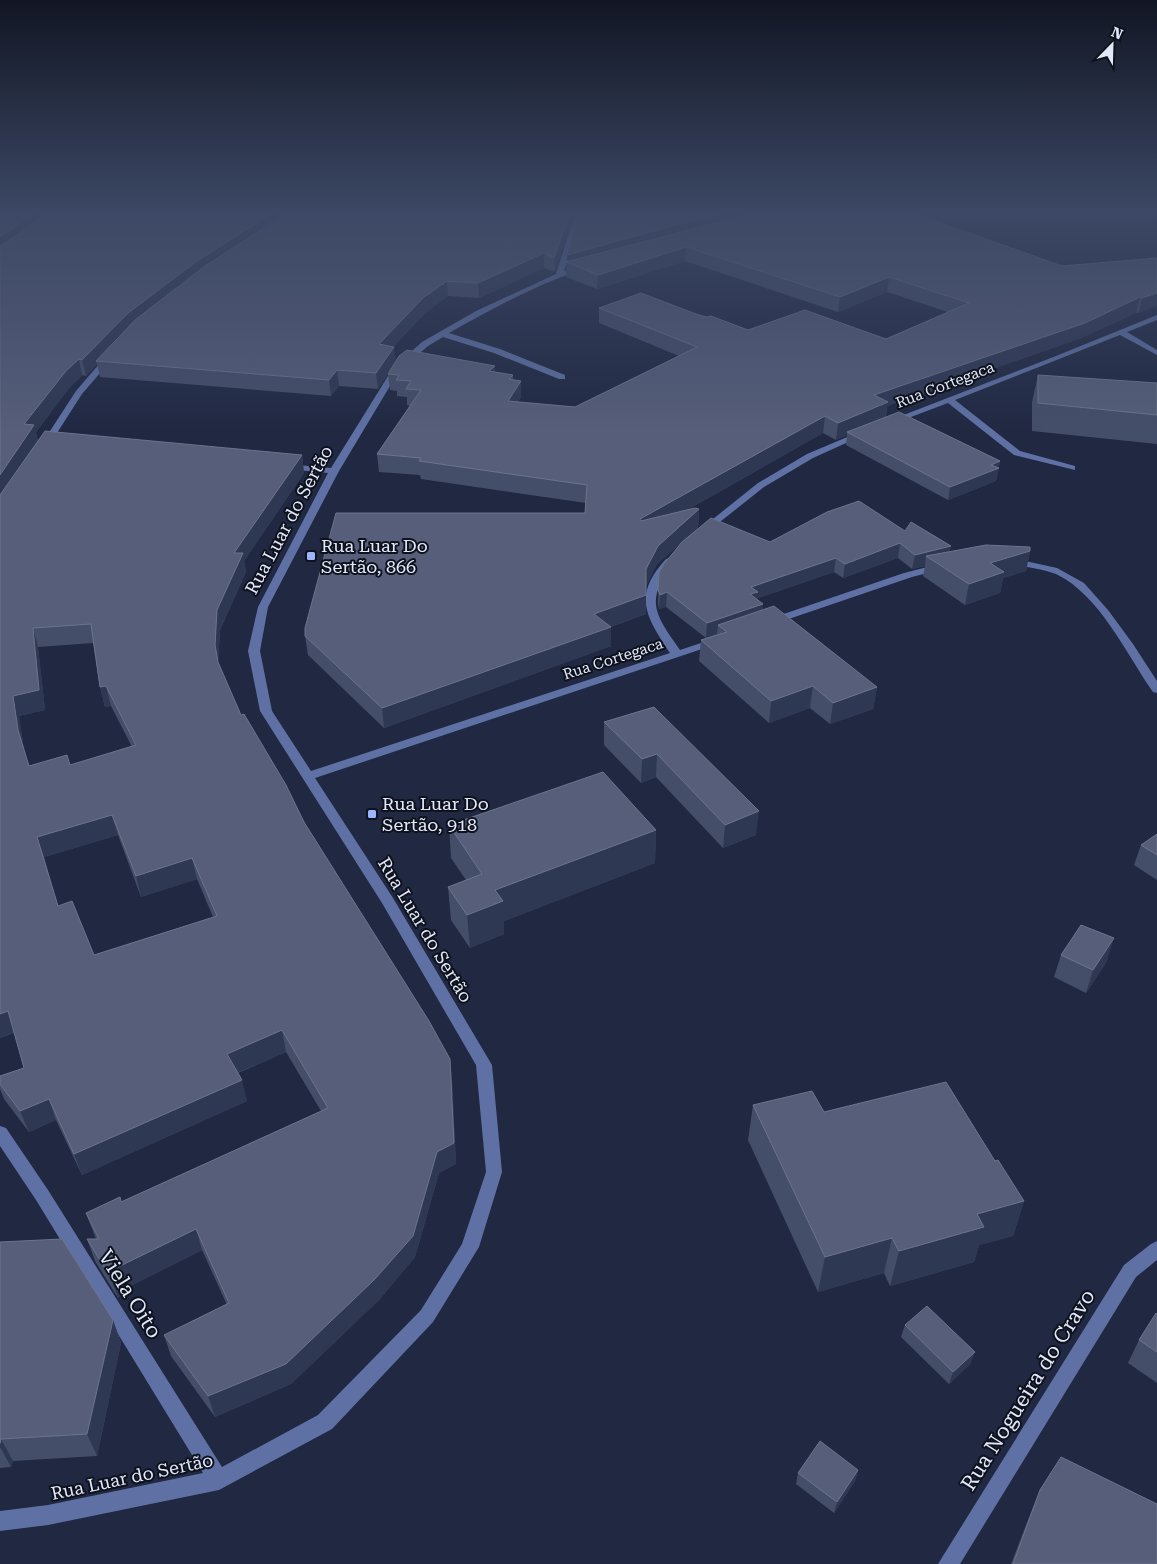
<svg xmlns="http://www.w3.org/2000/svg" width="1157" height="1564" font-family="'Roboto Serif',serif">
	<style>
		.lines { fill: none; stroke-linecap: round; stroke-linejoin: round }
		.minor { fill: #5f71a4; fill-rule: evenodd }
		.wall { fill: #454e69; fill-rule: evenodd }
		.shaded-wall { fill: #2f3853 }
		.building { fill: #565e79; stroke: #6c748d; fill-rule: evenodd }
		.poi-dot { fill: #9cb4fd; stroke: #0e121d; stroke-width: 2 }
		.labels { text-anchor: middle; stroke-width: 4; stroke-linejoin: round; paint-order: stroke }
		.far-street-label { font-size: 15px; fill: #e2e8fa; stroke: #0e121d }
		.street-label { font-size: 18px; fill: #e2e8fa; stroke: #0e121d }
		.poi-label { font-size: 18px; fill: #e2e8fa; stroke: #0e121d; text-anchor: start }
		.near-street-label { font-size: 21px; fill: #e2e8fa; stroke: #0e121d }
	</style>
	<rect width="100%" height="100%" fill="#202842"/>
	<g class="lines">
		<!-- minor -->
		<g class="minor">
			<path d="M575,214h6l-17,57 18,-5 3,2 -1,1c-47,15 -92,40 -135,64l51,16 65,26v4h-6l-65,-26 -51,-16 -15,9 -29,25 -60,100 -71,136 -8,44 12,60 39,60 359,-118c-24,-37 -38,-57 -4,-94l4,-1 5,3c-30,39 -22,51 5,89l36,-12 5,3 -1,2 -405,135 78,120 99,167 10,107 -23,75 -46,75 -101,107 -113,61 -171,35 -48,6v-20l48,-6 155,-32 -167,-273 -36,-54v-20l6,2 42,62 174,277 96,-52 103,-105 41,-66 24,-72 -10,-107 -94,-162 -122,-192 -12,-60 10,-44 70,-134 -40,-4 -3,-1v-4l46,4 62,-100 29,-26 54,-31 80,-37z"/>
			<path d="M1157,315v5l-30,12 30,18v5l-37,-20 -165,65 65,51 55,15v4l-61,-15 -66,-52 -53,20 -7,-2 168,-65z"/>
			<path d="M106,356l7,2 -31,36 -34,53h-6l-1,-2 35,-54z"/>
			<path d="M859,432l7,2 -53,24 -49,29 -58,46h-6l-2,-2 60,-48 49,-29z"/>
			<path d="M1011,558l46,10 27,15 24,27 25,34 24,37v12l-4,-1c-26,-37 -54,-98 -97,-118 -15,-6 -32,-7 -49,-11l-1,-2z"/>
			<path d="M939,564l5,3 -1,2 -31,8 -135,46 -4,1 -5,-3 1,-2 135,-46z"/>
			<path d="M1157,1241v19l-21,17 -176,287h-22l186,-299 27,-21z"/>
		</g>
	</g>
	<!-- wall -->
	<g class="wall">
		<path d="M0,214h574l-19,58 -11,-4 -65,30 -31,-2 -23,17 -32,34 2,15 100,4v6l18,3v5l8,1v16l-3,5 57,5 104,-51 -80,-33v-15l97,6 52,16 138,9 62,-27 -61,-20 -49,20 -153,-51 -88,28 -31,-12v-15h1l12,-48h350l-1,5 134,47 95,-8 -18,55h-3l-55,25 -194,68 -1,11 114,44 -4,20 -48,19 -102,-55 1,-10 -11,5 -13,-7 -136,77 12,-1 -1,19 -14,12 86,2 135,-11 45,21 80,-1 -4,20 -23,7 -3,15 -35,12 -42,-29 2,-10 -13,3 -14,-11 -55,20 -9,-6 -76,26v2l5,10 114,77 -4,22 -43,15 -20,-16 -41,15 -70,-62 2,-21 5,-2 -40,-31 -7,2 -1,-5 1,-31 22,-30 -24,21 -11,22v28l-35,13v19l-227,82 -76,-73 -3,-19 280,-123 1,-10 -165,-24 -1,-4 -41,-3 -2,-18 33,-48 -3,-1v-8l-10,-1v-5l-7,-1 -2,-16 -10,15 -39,-3 -8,10 -231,-19 -3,-13 -11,12 -4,-1 -12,12 -34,45 2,9 264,14 2,18 -60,88 2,11 -26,58 -2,33 23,52 63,107 146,237 2,21 4,84 -17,9 -24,84 -36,43 -88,84 -76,33 -44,-61 -7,-21 63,-30 -25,-55 -76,38 -8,10 -23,-37 -8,-22h9l-10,-26 35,-11 200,-91 -35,-59 -48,21 9,28 -165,74 -26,-55 -27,12 -25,-33 -4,-10v-13l24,-8 -10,-35 -14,5zM93,643l7,44 5,20 6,-1 21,41 -62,18 -41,1 -5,-16 -5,-34 26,-6 -7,-63zM118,835l23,62 56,-18 16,38 -119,38 -36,-49 -14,-49z"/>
		<path d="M1038,375l119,8v61l-125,-13v-29z"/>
		<path d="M654,707l102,128 -33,13 -67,-71 -15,6 -37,-38v-23z"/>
		<path d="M449,825l207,5 -1,33 -151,58v13l-34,14 -19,-28 -3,-33 18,-7 -15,-22z"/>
		<path d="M1157,834v46l-23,-15 7,-20z"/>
		<path d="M1061,955l46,6 -21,32 -32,-16z"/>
		<path d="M753,1105l71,7 171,49 29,40 -11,35 -34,9 -5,17 -84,24 -6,-13 -66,19 -70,-152z"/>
		<path d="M0,1242l113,78 8,23 -24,113 -84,5 -2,6 -11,1z"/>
		<path d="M1157,1314v69l-29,-20 11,-23z"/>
		<path d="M905,1325l66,38 -22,21 -48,-47z"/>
		<path d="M858,1470l-3,11 -21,32 -38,-29 2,-11z"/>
		<path d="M1040,1490l117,74h-146l20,-52z"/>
	</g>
	<!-- shaded-wall -->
	<g class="shaded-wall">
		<path d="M33,214h22l-55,40v-17z"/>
		<path d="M271,214h24l-199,147 1,3 -11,12 -4,-16 46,-47 69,-52z"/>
		<path d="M570,214h4l-19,58 -1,-14z"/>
		<path d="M716,214h62l-211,48v-7z"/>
		<path d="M906,214h23l-1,6z"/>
		<path d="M686,247l-1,14 -88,28 1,-14z"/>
		<path d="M544,253v15l-65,30 -1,-15z"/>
		<path d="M889,277l-2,15 -49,20 2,-15z"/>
		<path d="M447,281l1,15 -23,17 -45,47 -1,-16 44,-46z"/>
		<path d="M1157,293v13l-18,7 3,-15z"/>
		<path d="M1140,297l-4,16 -55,25 -194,68 -2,12 -38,14v3l-11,5 2,-17 36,-28z"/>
		<path d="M394,347l2,16 -18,26 -2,-16z"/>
		<path d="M79,359l3,16 -12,12 -34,45 2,10 -38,59v-26l24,-51 42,-53z"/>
		<path d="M495,366l1,16 -7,-11z"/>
		<path d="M337,370l2,16 -8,10 -2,-16z"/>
		<path d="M521,381v16l-12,21 -1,-17z"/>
		<path d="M825,416l-2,17 -184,104 1,-18z"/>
		<path d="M302,455l2,18 -60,88 2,11 -26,58 -2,35 -3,-20 2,-35 17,-57z"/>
		<path d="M1000,461l-4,20 -48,19 2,-13z"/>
		<path d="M699,509l-1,19 -41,36 -12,24 1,-19 12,-23z"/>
		<path d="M900,543l-2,15 -55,20 2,-14z"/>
		<path d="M951,546l-3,14 -22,-4 -1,10 -13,3 3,-14z"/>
		<path d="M1030,551l-4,20 -23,7 -3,15 -35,12 4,-21 21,-21z"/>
		<path d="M836,558l-2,14 -76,26 -1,8 -8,3 2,-22z"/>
		<path d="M667,592l-1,15 -7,2 1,-14z"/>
		<path d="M646,595v19l-35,13v19l-227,82 -2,-20 212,-94z"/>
		<path d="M763,604l-1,15 -44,6 -1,9 -11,4 1,-15z"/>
		<path d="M33,628l5,19 7,63 -26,6 5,34 -6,-20 -5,-34z"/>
		<path d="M106,686l5,20 -6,1 -5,-20z"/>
		<path d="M813,686l-3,22 -41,15 2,-22z"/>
		<path d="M877,687l-4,22 -43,15 3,-21z"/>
		<path d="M657,754l-1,23 -15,6 1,-24z"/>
		<path d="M759,811l-3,24 -33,13 2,-23z"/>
		<path d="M112,815l6,20 -74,22 -7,-20z"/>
		<path d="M656,830l-1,33 -151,58v13l-34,14 -3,-33 28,-25z"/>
		<path d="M192,858l5,21 -56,18 -5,-21z"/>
		<path d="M1114,938l-7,23 -21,32 7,-23z"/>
		<path d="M8,1011l8,21 -16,6v-24z"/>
		<path d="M282,1030l4,22 -54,23 -5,-21z"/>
		<path d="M450,1059l2,21 4,84 -17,9 -24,84 -36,43 -88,84 -76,33 -7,-21 229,-244z"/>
		<path d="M242,1080l5,21 -165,74 -8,-21z"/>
		<path d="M49,1099l7,21 -27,12 -9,-21z"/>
		<path d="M1024,1201l-11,35 -34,9 -5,17 -84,24 9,-35 78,-37z"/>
		<path d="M196,1229l6,21 -76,38 -8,10 -7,-20 7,-11z"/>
		<path d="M892,1238l-8,35 -66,19 7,-35z"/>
		<path d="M113,1320l8,23 -24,113 -10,-22z"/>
		<path d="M975,1352l-4,11 -22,21 4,-12z"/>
		<path d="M1,1439l12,22 -2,6 -11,-20z"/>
		<path d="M858,1470l-3,11 -21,32 3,-11z"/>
	</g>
	<!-- building -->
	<g class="building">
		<path d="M0,214h33l-33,23z"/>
		<path d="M47,214h224l-74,47 -69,52 -46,47 -3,-1 -13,12 -42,53 10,1 -34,50v-229z"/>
		<path d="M285,214h285l-16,44 -10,-5 -66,30 -31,-2 -24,17 -44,46 15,3 -18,26 -39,-3 -8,10 -233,-19 39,-41 70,-54z"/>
		<path d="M579,214h137l-149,41z"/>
		<path d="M750,214h166l146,52 95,-8v35l-15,5 -2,-1 -55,26 -211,72 14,7 -50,21 -13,-7 -185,103 1,2 54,-13 4,1 -41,37 -12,23v26l-52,19 17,13 -229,81 -77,-72v-8l31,-115h249l2,-28 -168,-24 2,-3 -44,-4 44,-64 -15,-1 5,-8 -15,-1 3,-5 -11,-1 11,-18 8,-6 88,16 -6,5 24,4 -4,4 12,2 -13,20 67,6 122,-60 -98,-39 42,-15 55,21 11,3 4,-1 37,14 57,-20 81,29 83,-36 -80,-26 -49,20 -154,-50 -88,28 -32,-13z"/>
		<path d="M1038,375l119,8v32l-119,-12z"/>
		<path d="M899,412l101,49 -9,4 8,3 -49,19 -103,-55z"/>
		<path d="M45,431l257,24 -68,98h9l-26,57 -2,35 3,17 23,53 3,-1 42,71 18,37 125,199 21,38 4,84 -17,9 -24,84 -38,43 -89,85 -78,32 -44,-61 65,-32 -33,-74 -78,38 -7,11 -24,-39h12l-13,-26 34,-16 1,5 207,-94 -46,-78 -55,24 15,26 -168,74 -25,-55 -29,12 -20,-27v-8l24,-8 -16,-57 -8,3v-519zM91,624l9,63 6,-1 30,59 -66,20 -3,-10 -38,11 -11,-36 -5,-34 26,-6 -6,-62zM112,815l24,61 56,-18 25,58 -123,39 -22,-54 -14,5 -21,-69z"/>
		<path d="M859,501l46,30 6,-9 40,24 -36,9 -15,-12 -55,21 -9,-6 -85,29 7,5 -8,2 13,10 -56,19 -40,-31 -7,3 -2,-5 1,-17 4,-8 19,-23 29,-24 59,24 57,-30z"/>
		<path d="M986,545l44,2v4l-40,12 14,9 -35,12 -43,-28z"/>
		<path d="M774,606l103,81 -44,16 -20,-17 -42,15 -70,-61 26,-8 -9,-7z"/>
		<path d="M654,707l105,104 -34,14 -68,-71 -15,5 -38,-37z"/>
		<path d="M603,772l53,58 -161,60 8,11 -36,14 -19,-28 34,-13 -33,-49z"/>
		<path d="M1157,834v21l-16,-10z"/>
		<path d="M1081,925l33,13 -21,32 -32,-15z"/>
		<path d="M946,1082l49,79 3,-1 26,41 -47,13 7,13 -85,24 -7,-13 -67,19 -72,-152 59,-14 12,21z"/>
		<path d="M62,1239l51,81 -26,114 -86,5 -1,4v-201z"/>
		<path d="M927,1306l48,46 -22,20 -48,-47z"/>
		<path d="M1156,1313l1,1v38l-18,-12z"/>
		<path d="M820,1441l38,29 -21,32 -39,-29z"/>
		<path d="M1061,1457l96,47v60h-144l27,-74z"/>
	</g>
	<!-- sky -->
	<linearGradient id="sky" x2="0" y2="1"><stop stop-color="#121624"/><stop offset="0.49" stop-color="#3c4865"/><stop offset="1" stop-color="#3c4865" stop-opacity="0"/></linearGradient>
	<rect width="1157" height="433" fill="url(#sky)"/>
	<!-- markers -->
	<g class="poi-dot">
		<rect x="306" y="551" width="10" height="10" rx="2.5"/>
		<rect x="367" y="809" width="10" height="10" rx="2.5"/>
	</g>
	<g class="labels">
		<!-- far-street labels -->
		<g class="far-street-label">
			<text transform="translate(945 385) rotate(-21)" y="5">Rua Cortegaca</text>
			<text transform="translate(613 659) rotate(-18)" y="5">Rua Cortegaca</text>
		</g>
		<!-- street labels -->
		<g class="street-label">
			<text transform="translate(289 520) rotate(-62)" y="6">Rua Luar do Sertão</text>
			<text transform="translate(425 930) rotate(59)" y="6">Rua Luar do Sertão</text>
			<text transform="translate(132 1477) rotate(-12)" y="6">Rua Luar do Sertão</text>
		</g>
		<!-- poi labels -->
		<g class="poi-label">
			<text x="321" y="552">Rua Luar Do<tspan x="321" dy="21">Sertão, 866</tspan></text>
			<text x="382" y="810">Rua Luar Do<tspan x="382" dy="21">Sertão, 918</tspan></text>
		</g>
		<!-- near-street labels -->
		<g class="near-street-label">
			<text transform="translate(130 1294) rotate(58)" y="7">Viela Oito</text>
			<text transform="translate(1028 1390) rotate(-58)" y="7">Rua Nogueira do Cravo</text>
		</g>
	</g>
	<!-- north arrow -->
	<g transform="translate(1112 45) rotate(23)" stroke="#0e121d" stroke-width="4" paint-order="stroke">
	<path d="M0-4L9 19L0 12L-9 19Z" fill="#e2e8fa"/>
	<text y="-8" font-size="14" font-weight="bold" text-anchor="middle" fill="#e2e8fa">N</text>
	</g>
</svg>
